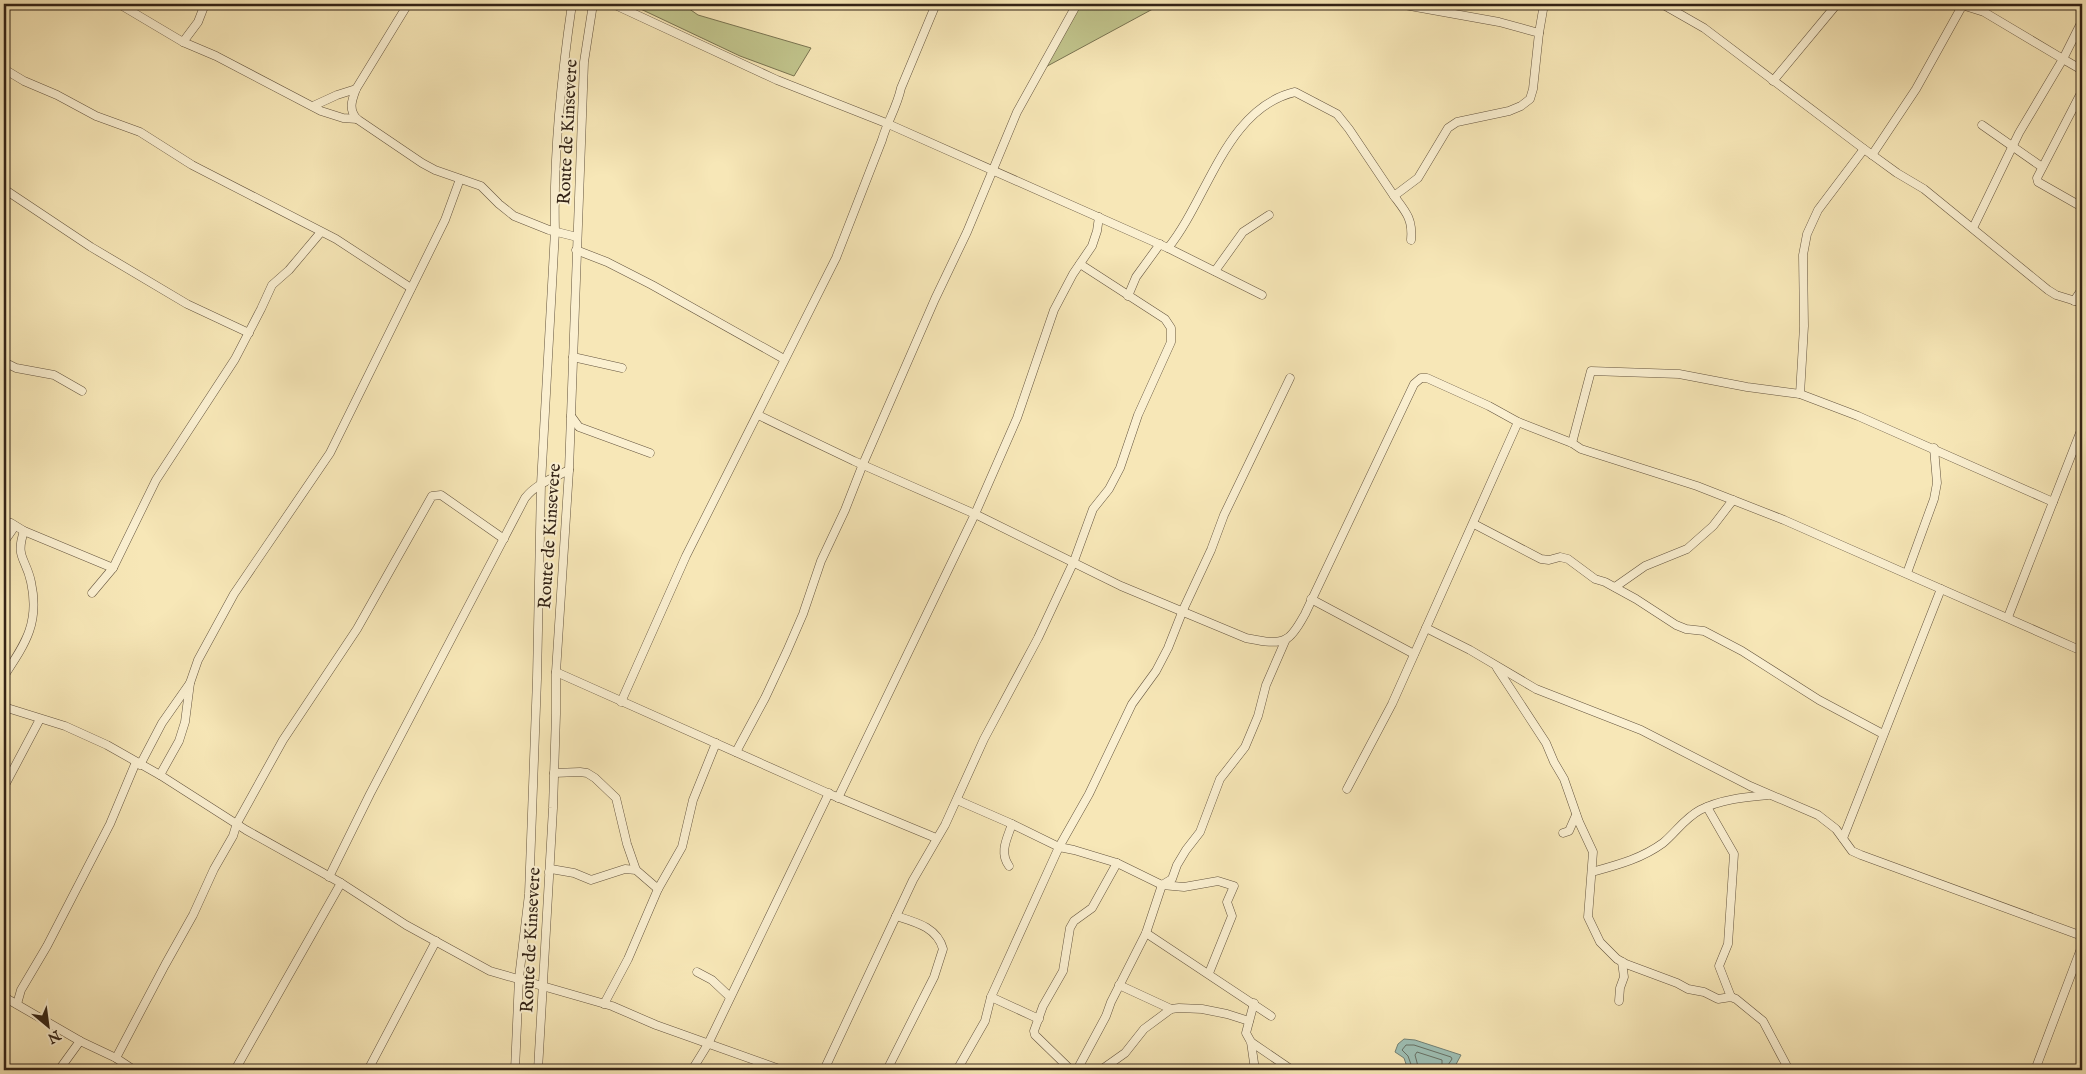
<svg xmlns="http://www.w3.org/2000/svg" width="2086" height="1074" viewBox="0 0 2086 1074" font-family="'IM FELL English',serif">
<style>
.green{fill:#c1c48c;stroke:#7a7451}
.water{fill:#9ebfb4;stroke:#738175}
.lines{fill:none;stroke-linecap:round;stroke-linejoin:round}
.shore{stroke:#687165;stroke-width:1}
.minor-casing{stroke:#64543e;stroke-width:9}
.minor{stroke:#faefd0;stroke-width:8}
.labels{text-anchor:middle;stroke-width:4;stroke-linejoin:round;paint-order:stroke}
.street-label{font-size:18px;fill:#332316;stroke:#faefd0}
</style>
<rect width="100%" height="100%" fill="#f7e7b7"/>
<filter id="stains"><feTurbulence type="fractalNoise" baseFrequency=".004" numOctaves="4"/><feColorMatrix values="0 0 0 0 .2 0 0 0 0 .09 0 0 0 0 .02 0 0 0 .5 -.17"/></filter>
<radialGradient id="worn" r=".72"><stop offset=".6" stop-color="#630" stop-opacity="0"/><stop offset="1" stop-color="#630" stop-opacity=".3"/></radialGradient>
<!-- green -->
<g class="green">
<path d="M630,4H688V8L698,15L811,48L794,76L740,56Z"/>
<path d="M1075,4H1162L1040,70Z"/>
</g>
<!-- water -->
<path class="water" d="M1404,1039L1415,1040L1461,1055L1453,1070H1408L1404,1058L1395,1052L1398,1044Z"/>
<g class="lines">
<!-- shore -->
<g class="shore">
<path d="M1413,1070L1408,1056L1402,1050L1406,1045H1414L1451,1057L1452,1059L1448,1065V1070"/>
<path d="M1419,1070L1415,1055L1417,1052L1442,1060V1070"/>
</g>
<!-- minor casing -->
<g class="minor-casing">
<g id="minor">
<path d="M119,4L183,42L216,56L321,111L343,118L357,119"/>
<path d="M408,4L356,89C352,100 348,109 357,119L422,163L435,170L481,186L499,204L514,216L549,230L577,237"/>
<path d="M613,4L777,80L886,123L1168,248L1262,295"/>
<path d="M1662,4L1704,28L1864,149L1897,173L1924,189L2048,290L2056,295L2082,303"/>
<path d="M1539,33L1544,4"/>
<path d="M183,42L198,22L205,4"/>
<path d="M4,69L24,81L57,95L96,116L140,132L192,165L336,239L411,288"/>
<path d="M1773,81L1837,4"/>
<path d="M2082,91L2037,178L2038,182L2082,207"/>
<path d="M313,106L337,95L356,89"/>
<path d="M1982,125L2042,167"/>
<path d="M1872,155L1916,89L1961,8L1965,6L1984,12L2063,59L2082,21"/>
<path d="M4,189L91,247L187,304L249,333"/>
<path d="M1394,196C1406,212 1413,219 1411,240"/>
<path d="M1973,228L2019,133L2063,59L2082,70"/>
<path d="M1168,248C1208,199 1226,108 1295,92L1337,114L1349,129L1394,196L1418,178L1448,128L1457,122L1509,111L1521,106L1530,99L1533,89L1539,33L1499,22L1399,4"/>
<path d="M576,250L607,262L652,285L784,359"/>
<path d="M1215,271L1243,232L1269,215"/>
<path d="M1128,296L1136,277L1160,244"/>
<path d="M2074,301L2082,289"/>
<path d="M573,357L622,368"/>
<path d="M4,362L16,368L54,375L82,391"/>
<path d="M1800,394L1804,326L1803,255L1807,234L1818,210L1864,149"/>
<path d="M758,415L854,461L975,514L1121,586L1246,638C1257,640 1275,645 1286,639C1294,635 1301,621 1305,614L1414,384L1421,378H1427L1489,406L1518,422L1572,443L1581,449L1697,486L1784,520L2082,651"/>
<path d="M571,416L579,427L650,453"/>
<path d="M1572,443L1591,371L1679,374L1747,387L1800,394L1858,416L2053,502"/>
<path d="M4,522L11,523L24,531L113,568"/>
<path d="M1474,524L1541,559L1549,560L1560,557L1568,559L1595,579L1605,582L1636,599L1676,625L1686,629L1704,631L1742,651L1819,700L1883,734"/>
<path d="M4,542L15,526"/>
<path d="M1907,573L1934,499L1937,483L1934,448"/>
<path d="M1615,587L1645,566L1687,549L1713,526L1733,500"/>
<path d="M92,593L113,568L156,480L235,359L261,309L272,285L289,270L321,232"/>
<path d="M1311,599L1414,654"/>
<path d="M2008,617L2082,428"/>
<path d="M1426,628L1470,650L1536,689L1641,730L1750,786L1818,815L1836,829L1852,851L1861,855L2082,936"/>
<path d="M1497,668L1546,743L1554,762L1564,779L1579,822L1593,852L1588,917L1600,942L1617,959L1626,964L1677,983L1688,989L1704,992L1718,999L1731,997L1736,999L1763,1021L1789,1070"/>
<path d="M556,672L832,795L936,838"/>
<path d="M4,676C25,644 40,623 31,582C26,558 15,558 24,531"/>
<path d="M621,702L686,556L836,258L882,140C887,122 897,107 901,88L936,4"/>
<path d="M4,707L65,726L107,745L160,775L246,830L341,883L406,925L490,971L612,1006L656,1025L782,1070"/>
<path d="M736,752L765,698L787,651L803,614L821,561L845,510L863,464L935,299L967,232L1017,112L1077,4"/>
<path d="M140,765L162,723L190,683"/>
<path d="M554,773L580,772L587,773L595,778L616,798L627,844L636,870"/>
<path d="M160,775L179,741L185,722L190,683L198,660L234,594L330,453L445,220L460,179"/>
<path d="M4,787L40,719"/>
<path d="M1347,789L1392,704L1518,422"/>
<path d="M838,798L975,514L1017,418L1054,310L1073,274L1092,246L1097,231L1099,217"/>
<path d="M957,800L1012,824L1059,847L1074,850L1117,863L1162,885L1184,887L1218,881L1234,886L1227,902L1232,916L1209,973"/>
<path d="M1707,807L1734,854L1728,944L1719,966L1731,997"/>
<path d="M1563,833L1569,831L1576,815"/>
<path d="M1843,838L1941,589"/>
<path d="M1009,866C999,852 1007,839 1012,824"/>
<path d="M549,872L551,869L574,873L591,880L625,869L636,870L658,889"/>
<path d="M1592,872C1617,865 1641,859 1663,843C1676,832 1685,818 1700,810C1721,799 1746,797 1768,795"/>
<path d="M329,877L370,794L525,498C536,484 553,478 569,470"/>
<path d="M1146,933L1271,1016"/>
<path d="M697,972L712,980L730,997"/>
<path d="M1119,985L1171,1009"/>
<path d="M4,997L80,1041L116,1058L134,1070"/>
<path d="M1619,1001L1620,988L1624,977L1622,962"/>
<path d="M1254,1003L1246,1033L1251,1042L1255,1070"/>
<path d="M17,1004L21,990L47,946L110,824L136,762"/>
<path d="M604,1004L628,959L658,889L682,847L693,800L716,743"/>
<path d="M1039,1019L991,997L1059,847L1089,794L1132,704L1156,671L1168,648L1183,610L1211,550L1224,515L1290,378"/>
<path d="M1251,1042L1292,1070"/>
<path d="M116,1058L165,965L193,915L214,869L233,836L237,823L283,740L357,629L432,496L441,495L504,539"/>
<path d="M59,1070L80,1041"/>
<path d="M235,1070L341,883"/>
<path d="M368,1070L436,941"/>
<path d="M515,1070L519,978L529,894L537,679L541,484L555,231C553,155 561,79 572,4"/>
<path d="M538,1070L553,808L556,714V672L569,470L584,62L593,4"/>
<path d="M692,1070L708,1044L829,793"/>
<path d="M824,1070L913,880L945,825L984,739L1038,638L1074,561L1093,509L1109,489L1120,468L1138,415L1171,342V328L1165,319L1080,264"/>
<path d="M887,1070L934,977L943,949C937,927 915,922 896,916"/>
<path d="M957,1070L985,1021L991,997"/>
<path d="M1071,1070L1035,1035L1034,1031L1043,1006L1063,971L1070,928L1074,921L1092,908L1117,863"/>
<path d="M1077,1070L1106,1016L1111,1002L1146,933L1162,885L1172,879L1177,865L1186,850L1200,832L1220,779L1245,747L1258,716L1266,685L1286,639"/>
<path d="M1101,1070L1125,1053L1144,1029L1171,1009L1179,1008L1202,1009L1227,1014L1249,1021"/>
<path d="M2035,1070L2082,946"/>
</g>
</g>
<!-- minor -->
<use href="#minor" class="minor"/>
</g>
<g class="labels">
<!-- street labels -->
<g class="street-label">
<text transform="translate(567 132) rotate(-87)" y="6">Route de Kinsevere</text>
<text transform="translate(549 536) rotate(-86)" y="6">Route de Kinsevere</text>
<text transform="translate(530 940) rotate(-87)" y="6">Route de Kinsevere</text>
</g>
</g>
<!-- margin -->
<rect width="2086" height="1074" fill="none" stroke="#f7e7b7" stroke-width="20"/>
<rect x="5" y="5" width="2076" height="1064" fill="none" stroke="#332316" stroke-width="2.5"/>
<rect x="10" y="10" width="2066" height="1054" fill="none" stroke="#332316"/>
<!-- north arrow -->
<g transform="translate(48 1026) rotate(151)" stroke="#faefd0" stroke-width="4" paint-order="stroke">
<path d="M0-4L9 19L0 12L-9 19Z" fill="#332316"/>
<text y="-8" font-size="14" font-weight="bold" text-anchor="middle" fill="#332316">N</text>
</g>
<rect width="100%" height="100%" filter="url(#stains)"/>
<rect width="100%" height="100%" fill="url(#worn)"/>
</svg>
